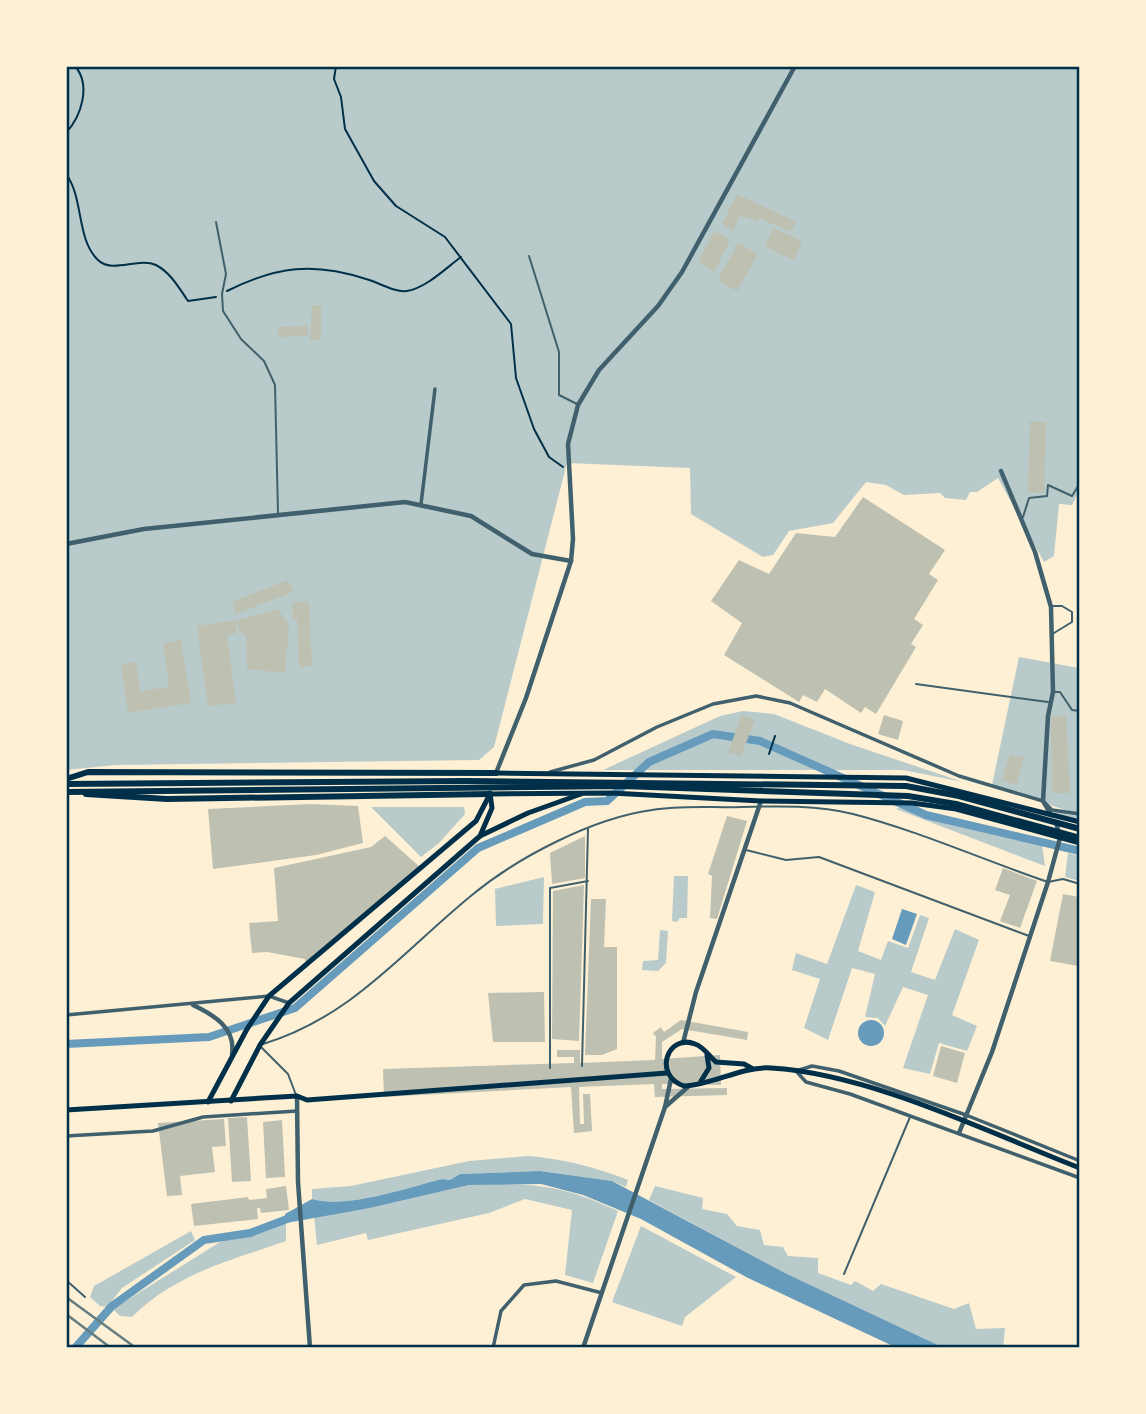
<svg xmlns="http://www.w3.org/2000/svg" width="1146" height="1414" viewBox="0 0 1146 1414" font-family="Quicksand,sans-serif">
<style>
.green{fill:#b9caca}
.water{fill:#669bbc}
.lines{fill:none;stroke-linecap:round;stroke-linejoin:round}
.canal{stroke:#669bbc;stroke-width:8}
.building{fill:#bec0b2}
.path{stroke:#003049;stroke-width:2}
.service{stroke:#3f606c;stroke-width:2}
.minor{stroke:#3f606c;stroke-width:3.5}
.tertiary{stroke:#3f606c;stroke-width:4.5}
.secondary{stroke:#003049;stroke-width:5}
.primary{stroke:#003049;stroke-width:5}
.trunk{stroke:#003049;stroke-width:6}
.rail{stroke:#657d81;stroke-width:2.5}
.neatline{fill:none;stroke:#003049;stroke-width:2.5}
</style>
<rect width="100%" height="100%" fill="#fdf0d5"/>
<!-- green -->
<g class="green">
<path d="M66,67H1079V491L1072,505L1059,504L1054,556L1044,562L998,478L977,492H970L966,500L945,498L940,493L904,495L886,485L866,482L833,523L789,531L773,555L763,557L691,514L690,468L567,463L494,747L479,760L115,765L67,770Z"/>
<path d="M1019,657L1079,668V822L1054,816L1055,810L1071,812L992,785Z"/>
<path d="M743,711L774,714L850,744L963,782L903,770H603L720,716Z"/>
<path d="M371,807H464L465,814L439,843L421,857Z"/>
<path d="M899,808L946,823L1042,845L1045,866L896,809Z"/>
<path d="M1068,853L1079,856V881L1065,877Z"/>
<path d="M674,876H688L687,918H680L677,922L672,921Z"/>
<path d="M544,877L543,924L496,926L495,889Z"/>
<path d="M856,885L875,892L858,951L881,960L888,941L908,948L920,915L929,918L911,972L935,980L955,929L979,940L952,1015L977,1026L967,1051L939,1043L930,1074L903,1068L928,995L903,987L885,1026L878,1018L865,1017L875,974L852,968L828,1040L804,1028L820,979L792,970L796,953L827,964Z"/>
<path d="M660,930L668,931L666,963L658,971L642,970L643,961L658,960Z"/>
<path d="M528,1156C564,1159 595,1167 628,1180L626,1187L612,1181L541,1171L460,1174L450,1180L442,1179C406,1188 347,1209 312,1199V1189L351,1186L469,1161Z"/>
<path d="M495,1184C546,1184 571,1189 618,1211L593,1283L565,1275L572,1210L525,1199L489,1213L368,1240L366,1233L317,1245L314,1216L370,1208L469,1185Z"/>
<path d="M655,1186L703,1198L702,1209L727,1214L737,1226L760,1230L764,1245L783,1247L788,1256L818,1258V1273L851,1285L855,1281L873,1291L881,1284L954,1309L969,1303L976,1329L1005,1328L1003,1347H942L787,1274L649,1200Z"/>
<path d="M286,1223V1241C230,1261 176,1273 132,1317L120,1316L113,1309L220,1242Z"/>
<path d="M641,1226L736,1277L685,1317L682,1326L612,1302Z"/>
<path d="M191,1231L195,1240L122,1288L107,1307L100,1306L90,1297L94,1286Z"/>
</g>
<!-- water -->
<g class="water">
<path d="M902,909L917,914L906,945L892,939Z"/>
<circle cx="871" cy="1033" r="13"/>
<path d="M540,1171L612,1181L787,1274L942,1347H895L748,1278L641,1219L583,1195L541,1184L469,1185L370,1208L286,1223L285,1214L312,1199C347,1209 406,1188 442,1179L450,1180L460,1174Z"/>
</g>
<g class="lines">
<!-- canal -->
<g class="canal">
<path d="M66,1044L209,1037L295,1008L478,848L585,802L607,801L649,762L713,734L760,741L926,815L1080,851"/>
<path d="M75,1348L112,1306L204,1240L250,1233L295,1216"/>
</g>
</g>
<!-- building -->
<g class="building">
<path d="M737,194L796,222L790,232L759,218L757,222L740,215L733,231L722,224Z"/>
<path d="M773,228L802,241L794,260L765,247Z"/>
<path d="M714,231L730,240L714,272L698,262Z"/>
<path d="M738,243L758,254L737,291L718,280Z"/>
<path d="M312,305H321V340H310Z"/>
<path d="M307,326L308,336L278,337V327Z"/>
<path d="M1030,421L1046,422L1044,493H1028Z"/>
<path d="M863,497L945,550L929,574L938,580L914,619L923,625L911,644L916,647L876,714L865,707L861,713L825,689L817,702L803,695L799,702L724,655L742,623L711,601L739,560L769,574L796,533L835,537Z"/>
<path d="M288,580L293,592L236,614L232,602Z"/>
<path d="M309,601L312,666L299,667L297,619H293L292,602Z"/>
<path d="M278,609L289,626L285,673L247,669L246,636L239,630L236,621Z"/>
<path d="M235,620L237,633L227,635L236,703L208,706L197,626Z"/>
<path d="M181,640L191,703L128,713L121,664L136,662L140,691L169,687L163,643Z"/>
<path d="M742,715L755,720L741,756L728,752Z"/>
<path d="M884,715L903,721L898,740L878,734Z"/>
<path d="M1066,715L1070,793H1052L1051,716Z"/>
<path d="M1010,754L1024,758L1017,785L1002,780Z"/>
<path d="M310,804L358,806L363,843L316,855L213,869L208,809Z"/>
<path d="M727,816L747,821L717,919L710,918L712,876L708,874Z"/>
<path d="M385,836L420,867L306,965L305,959L267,952L252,953L249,923L278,921L274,868L371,847Z"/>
<path d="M585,836V878L552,884L550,853Z"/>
<path d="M1003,868L1037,881L1020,928L1000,921L1010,895L995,890Z"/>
<path d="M584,885L579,1041L552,1039L553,891Z"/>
<path d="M1063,894L1079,897L1078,966L1050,961Z"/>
<path d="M591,899H606L604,947H617V1049L602,1055H585Z"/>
<path d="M544,992L545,1042H493L488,993Z"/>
<path d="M681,1020L748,1032L747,1040L682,1029L662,1042V1059L720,1055L721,1085L662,1084V1089L727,1088V1095L655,1097L654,1084L579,1087L580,1124H584L583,1094H590L592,1131L574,1133L571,1087L384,1097L383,1069L574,1063V1057H557V1050H580V1063L655,1060L656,1037L653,1033L661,1027L664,1032Z"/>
<path d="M941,1046L965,1053L957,1083L933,1076Z"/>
<path d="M247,1117L251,1181L232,1182L228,1118Z"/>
<path d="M224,1119L226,1146L212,1147L215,1172L180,1176L182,1195L167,1196L158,1123Z"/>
<path d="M282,1120L285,1177L266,1178L263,1122Z"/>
<path d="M286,1186L289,1210L261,1213L260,1208H257L258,1219L194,1226L191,1204L248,1197L249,1200L267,1198L266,1189Z"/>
</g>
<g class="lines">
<!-- path -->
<g class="path">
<path d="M336,66L334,79L341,97L345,129L374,181L396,206L445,237L511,324L516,378L534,429L549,457L563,467"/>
<path d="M66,133C82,115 91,85 75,66"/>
<path d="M66,174C84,198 76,239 98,260C112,274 138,257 156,265C171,273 179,288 188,301L216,297"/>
<path d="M227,291C277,266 314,262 366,279C378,282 395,293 407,291C426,288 446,268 461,257"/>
<path d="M769,754L775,736"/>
</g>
<!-- service -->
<g class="service">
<path d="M216,222L226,274L222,294L223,311L241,339L264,361L275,385L278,513"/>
<path d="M529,256L559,352V395L577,404"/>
<path d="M1023,517L1029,498L1047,496L1048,485L1072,496L1080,483"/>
<path d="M1052,606H1062L1072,612V622L1054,633"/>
<path d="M916,684L1048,702"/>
<path d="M1055,692H1060L1072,710L1080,711"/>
<path d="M746,850L786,860L819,857L1029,936"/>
<path d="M263,1044C352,1017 402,952 472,895C518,857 593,818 652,810C682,805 712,808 742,807C778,806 818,805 853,814C919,831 983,860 1048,882L1063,879L1080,884"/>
<path d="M261,1047L288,1074L296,1095"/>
<path d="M582,1066L588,829"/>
<path d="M550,1068V888L588,881"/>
<path d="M844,1274L910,1117"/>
<path d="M66,1280L85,1297"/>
</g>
<!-- minor -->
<g class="minor">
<path d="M421,504L435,389"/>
<path d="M550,772L594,760L657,727L713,704L756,696L790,703L959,776L1043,801L1052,810L1080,814"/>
<path d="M66,1015L269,996L289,1003"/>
<path d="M66,1136L153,1131L203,1117L297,1111"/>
<path d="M1080,1161L966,1115L839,1071L812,1066L796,1071L806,1082L850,1094L1080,1178"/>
<path d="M493,1348L501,1311L524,1285L556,1281L602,1293"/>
</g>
<!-- tertiary -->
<g class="tertiary">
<path d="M1001,471L1035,552L1051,607L1053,692L1048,716L1043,801L1051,815"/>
<path d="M66,544L144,529L405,502L471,516L532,554L571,561"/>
<path d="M496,773L526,698L571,561L573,539L568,444L578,405L599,370L658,306L682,272L795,66"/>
<path d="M193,1005C214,1015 236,1028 232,1054"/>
<path d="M683,1043L696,992L761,801"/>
<path d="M671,1079L665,1107L689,1086"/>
<path d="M297,1096L298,1182L310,1348"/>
<path d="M959,1133L992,1052L1048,882L1060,838L1056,822"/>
<path d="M583,1348L665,1107"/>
</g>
<!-- secondary -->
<g class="secondary">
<path d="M480,836L492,808L490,793"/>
<path d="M231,1101L260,1045L289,1003L480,836L528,813L581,794"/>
<path d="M208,1102L247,1029L269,996L476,821L490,794"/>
</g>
<!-- primary -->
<g class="primary">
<path d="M496,773L906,778L1080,822"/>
<path d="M490,794L611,793L761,801L912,803L956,809L1080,843"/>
<path d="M753,1069L744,1064L716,1062C709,1056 704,1047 695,1044C668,1033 652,1075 684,1086C713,1085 742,1066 771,1068C871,1074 987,1132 1080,1168"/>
<path d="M701,1081L709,1068L707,1055"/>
<path d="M66,1110L297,1096L307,1100L667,1073"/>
</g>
<!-- trunk -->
<g class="trunk">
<path d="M66,779L88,772L496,773"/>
<path d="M66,784L467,781L906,786L959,796L1080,829"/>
<path d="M66,792L622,786L908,796L956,804L1080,838"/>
<path d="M86,794L167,799L490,794"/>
</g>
<!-- rail -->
<g class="rail">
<path d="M66,1297L136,1348"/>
<path d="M66,1314L111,1348"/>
</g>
</g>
<!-- border -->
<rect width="1146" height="1414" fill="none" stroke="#fdf0d5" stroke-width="136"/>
<rect x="68" y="68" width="1010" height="1278" class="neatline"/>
</svg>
